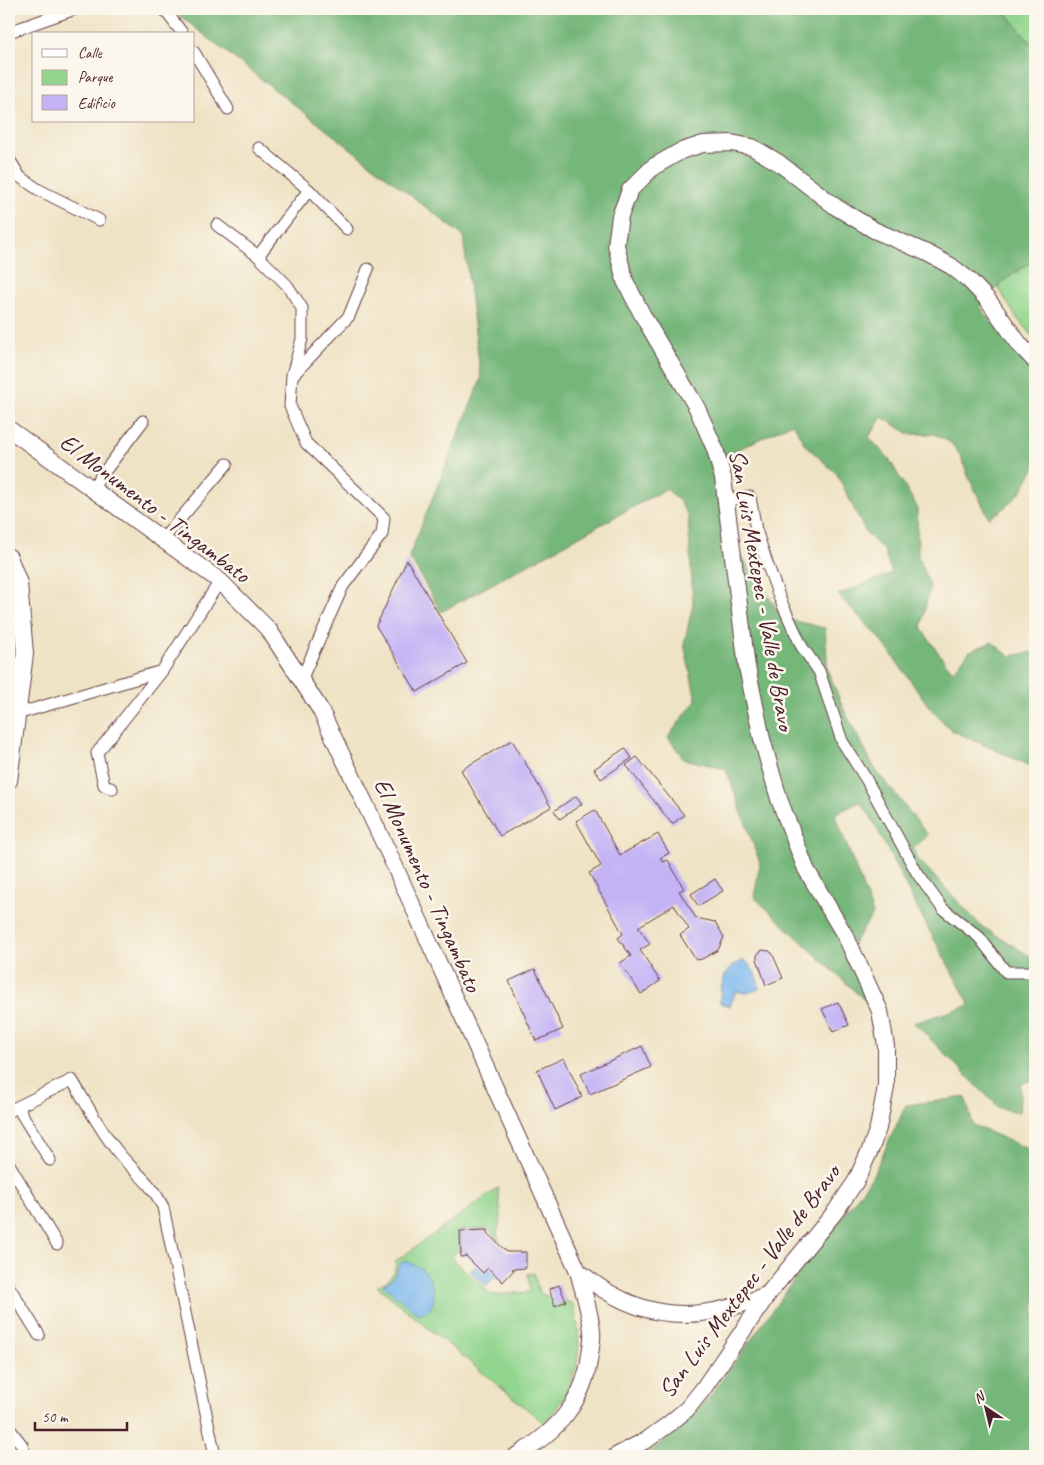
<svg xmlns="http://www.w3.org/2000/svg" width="1044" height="1465" viewBox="0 0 1044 1465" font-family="Caveat,sans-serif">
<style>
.green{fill:#92d58e;stroke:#6e7a5c}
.forest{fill:#75b679;stroke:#606a52}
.water{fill:#7cb8ee;stroke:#636c8c}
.building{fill:#c3b3f5}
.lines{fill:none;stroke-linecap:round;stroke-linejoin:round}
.street-casing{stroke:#633c42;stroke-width:13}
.secondary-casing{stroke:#633c42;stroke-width:18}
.street{stroke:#fff;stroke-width:11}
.secondary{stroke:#fff;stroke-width:16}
.labels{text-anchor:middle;stroke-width:5;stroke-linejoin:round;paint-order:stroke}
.street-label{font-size:24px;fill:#4a1f2b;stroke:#fbf7ec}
</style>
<rect width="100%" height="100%" fill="#fbf7ec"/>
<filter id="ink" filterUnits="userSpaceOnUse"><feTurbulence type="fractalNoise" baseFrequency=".02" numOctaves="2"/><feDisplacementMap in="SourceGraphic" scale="10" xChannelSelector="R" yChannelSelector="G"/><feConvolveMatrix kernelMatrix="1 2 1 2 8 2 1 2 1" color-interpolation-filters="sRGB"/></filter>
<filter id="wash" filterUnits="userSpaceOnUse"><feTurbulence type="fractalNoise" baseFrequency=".0096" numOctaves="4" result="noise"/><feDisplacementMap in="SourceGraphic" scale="20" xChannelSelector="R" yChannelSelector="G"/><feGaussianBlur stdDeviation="1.12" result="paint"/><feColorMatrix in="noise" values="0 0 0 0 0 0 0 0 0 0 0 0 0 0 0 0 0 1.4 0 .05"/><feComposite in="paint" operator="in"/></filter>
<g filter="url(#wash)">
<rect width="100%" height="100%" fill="#efe3c5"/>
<!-- green -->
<g class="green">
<path d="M1003,9H1035V48Z"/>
<path d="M1035,259V339L1016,317L998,287L1002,282Z"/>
<path d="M498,1188L501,1218L497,1232L499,1241L488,1229L460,1230V1251L454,1252L452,1258L492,1295L530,1292L528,1274L534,1273L539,1292L553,1300L555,1305L566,1301L573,1304C586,1350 577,1388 544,1423L377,1286C388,1282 396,1274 396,1261Z"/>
</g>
<!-- forest -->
<g class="forest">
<path d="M171,9H1003L1035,48V259L1002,282L980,307L1033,372L1035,378V467L1020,493L1001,511L989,518L968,476L961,456L951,443L934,434H909L882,417L869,437L889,459L917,507L918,556L930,586L921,628L945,662L953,671L970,651L992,642L1009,656L1035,652V768L951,730L930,708L879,637L838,595L892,573L884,551L866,533L837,474L805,445L793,423L720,458L729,538L783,618L825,628L828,671L844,710L875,769L928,835L913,849L918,859L981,926L1035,959V1079L1021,1084L1019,1112L999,1108L914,1023L970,1005L916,906L871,817L860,802L835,814L873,914L848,951L877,1012L754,897L760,863L726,769L684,759L668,737L696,700L684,644L693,604L688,516L678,499L666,489L441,612L409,556L481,379L463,236Z"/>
<path d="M965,1097L973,1125L1035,1152V1456H642L655,1448L685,1423L712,1394L794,1280L872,1177L906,1105Z"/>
</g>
<!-- water -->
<g class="water">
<path d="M744,960C752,966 759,978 759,989L746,993L736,991L730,1006L720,1003C720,984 724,967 744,960Z"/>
<path d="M406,1261C412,1264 418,1266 423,1270C436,1282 441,1312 418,1314L383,1285L393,1278L400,1264Z"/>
<path d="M476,1266L483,1273L488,1268L496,1276L486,1286L470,1271Z"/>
</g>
<g id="blocks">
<!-- building -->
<g class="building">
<path d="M407,560L467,663L417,692L376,626Z"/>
<path d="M512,740L551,807L500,836L461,770Z"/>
<path d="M625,748L632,758L601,779L594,769Z"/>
<path d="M637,757L684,815L672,824L626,765Z"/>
<path d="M576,796L582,804L560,819L554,811Z"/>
<path d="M595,810L620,855L658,834L669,853L660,858L663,862L668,860L684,889L679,891L696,918L715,922L724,937L718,950L702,959L696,960L680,935L689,929L674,905L638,927L650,944L640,950L660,981L641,994L620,963L631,956L618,938L623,934L589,873L601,866L576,821Z"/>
<path d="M715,879L723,891L698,906L691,894Z"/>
<path d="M762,950L769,951L772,953L783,978L766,985L757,959V955Z"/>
<path d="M535,969L563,1029L536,1041L509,981Z"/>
<path d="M838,1002L849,1025L833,1032L822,1009Z"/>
<path d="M642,1046L651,1067L590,1094L581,1074Z"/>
<path d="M564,1058L582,1097L555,1110L537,1070Z"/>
<path d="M487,1230V1233L507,1252H526V1268L512,1269L514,1270L503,1282L488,1268L483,1273L466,1256L461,1257L460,1231Z"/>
<path d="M559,1285L566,1301L555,1306L549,1289Z"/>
</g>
</g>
</g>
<g filter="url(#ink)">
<use href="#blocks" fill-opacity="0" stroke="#633c42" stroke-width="1"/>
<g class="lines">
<!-- street casing -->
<g class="street-casing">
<g id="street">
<path d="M164,9L183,34"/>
<path d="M9,32L75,9"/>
<path d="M194,52L228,109"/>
<path d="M259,148L309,190L347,229"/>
<path d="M9,159L20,177L39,190L99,220"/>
<path d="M217,225L258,256L287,285L302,308V339L292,375L290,406L306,443L384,518L382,534L343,586L301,680"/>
<path d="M258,256L309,190"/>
<path d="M294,374L349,316L368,269"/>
<path d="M92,488L143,421"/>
<path d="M726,500L750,497L756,530L768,566L780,599L802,647L819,671L842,741L866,779L917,873L943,909L979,937L1006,972H1035"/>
<path d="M163,539L227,464"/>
<path d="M17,714L162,671"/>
<path d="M112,789L104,785L97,753L162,671L220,581"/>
<path d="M18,1108L50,1160"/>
<path d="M9,1111L72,1080C86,1103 98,1126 114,1147C130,1170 150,1179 163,1207L215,1456"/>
<path d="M9,1164L57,1244"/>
<path d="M9,1287L39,1335"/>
<path d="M9,1428L22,1445L25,1456"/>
</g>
</g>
<!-- secondary casing -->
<g class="secondary-casing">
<g id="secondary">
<path d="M9,429L220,581L269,630L320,709L391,858L578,1271C583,1291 590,1311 592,1331C593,1339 591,1347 590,1354C585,1402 556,1432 516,1456"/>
<path d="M9,557L19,583L25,654L9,781"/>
<path d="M578,1271C639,1322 697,1325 768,1294"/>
<path d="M616,1456L648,1439L669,1424L687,1409L703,1389L768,1294L835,1212L856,1181L871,1148L878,1128L886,1087V1046L880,1011L847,939L806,869L779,799L762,739L747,667L723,478L715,449L697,408L643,316L625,281L616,245L620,216L630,190L653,167L681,151L703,144L731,143L752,147L779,163L836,207L874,230L927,253L951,266L969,280L988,300L1020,345L1035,361"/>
</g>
</g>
<!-- street -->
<use href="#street" class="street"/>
<!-- secondary -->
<use href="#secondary" class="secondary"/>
</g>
</g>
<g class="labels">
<!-- street labels -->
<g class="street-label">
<text transform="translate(155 508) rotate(37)" y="8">El Monumento - Tingambato</text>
<text transform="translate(762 590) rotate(80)" y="8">San Luis Mextepec - Valle de Bravo</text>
<text transform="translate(428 885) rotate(66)" y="8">El Monumento - Tingambato</text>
<text transform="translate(749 1281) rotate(-53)" y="8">San Luis Mextepec - Valle de Bravo</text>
</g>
</g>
<!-- margin -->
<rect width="1044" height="1465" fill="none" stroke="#fbf7ec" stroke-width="30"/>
<!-- legend -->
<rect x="32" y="32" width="162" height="90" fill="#fbf7ec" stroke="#b4a19f"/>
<rect x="42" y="49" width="25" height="8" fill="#ffffff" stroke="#b4a19f"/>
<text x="78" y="58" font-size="15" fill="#4a1f2b">Calle</text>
<rect x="42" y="70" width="25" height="15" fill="#92d58e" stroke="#b4a19f"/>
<text x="78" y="82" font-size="15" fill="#4a1f2b">Parque</text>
<rect x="42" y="95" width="25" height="15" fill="#c3b3f5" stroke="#b4a19f"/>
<text x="78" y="108" font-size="15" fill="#4a1f2b">Edificio</text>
<!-- north arrow -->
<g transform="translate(986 1408) rotate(325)" stroke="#fbf7ec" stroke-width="4" paint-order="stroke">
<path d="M0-4L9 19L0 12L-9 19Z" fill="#4a1f2b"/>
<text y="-8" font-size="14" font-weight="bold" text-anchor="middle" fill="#4a1f2b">N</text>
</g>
<!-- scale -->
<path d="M35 1422v8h92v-8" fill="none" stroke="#4a1f2b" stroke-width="2.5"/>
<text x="42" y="1422" font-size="15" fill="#4a1f2b" stroke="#fbf7ec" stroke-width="4" paint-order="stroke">50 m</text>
</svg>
